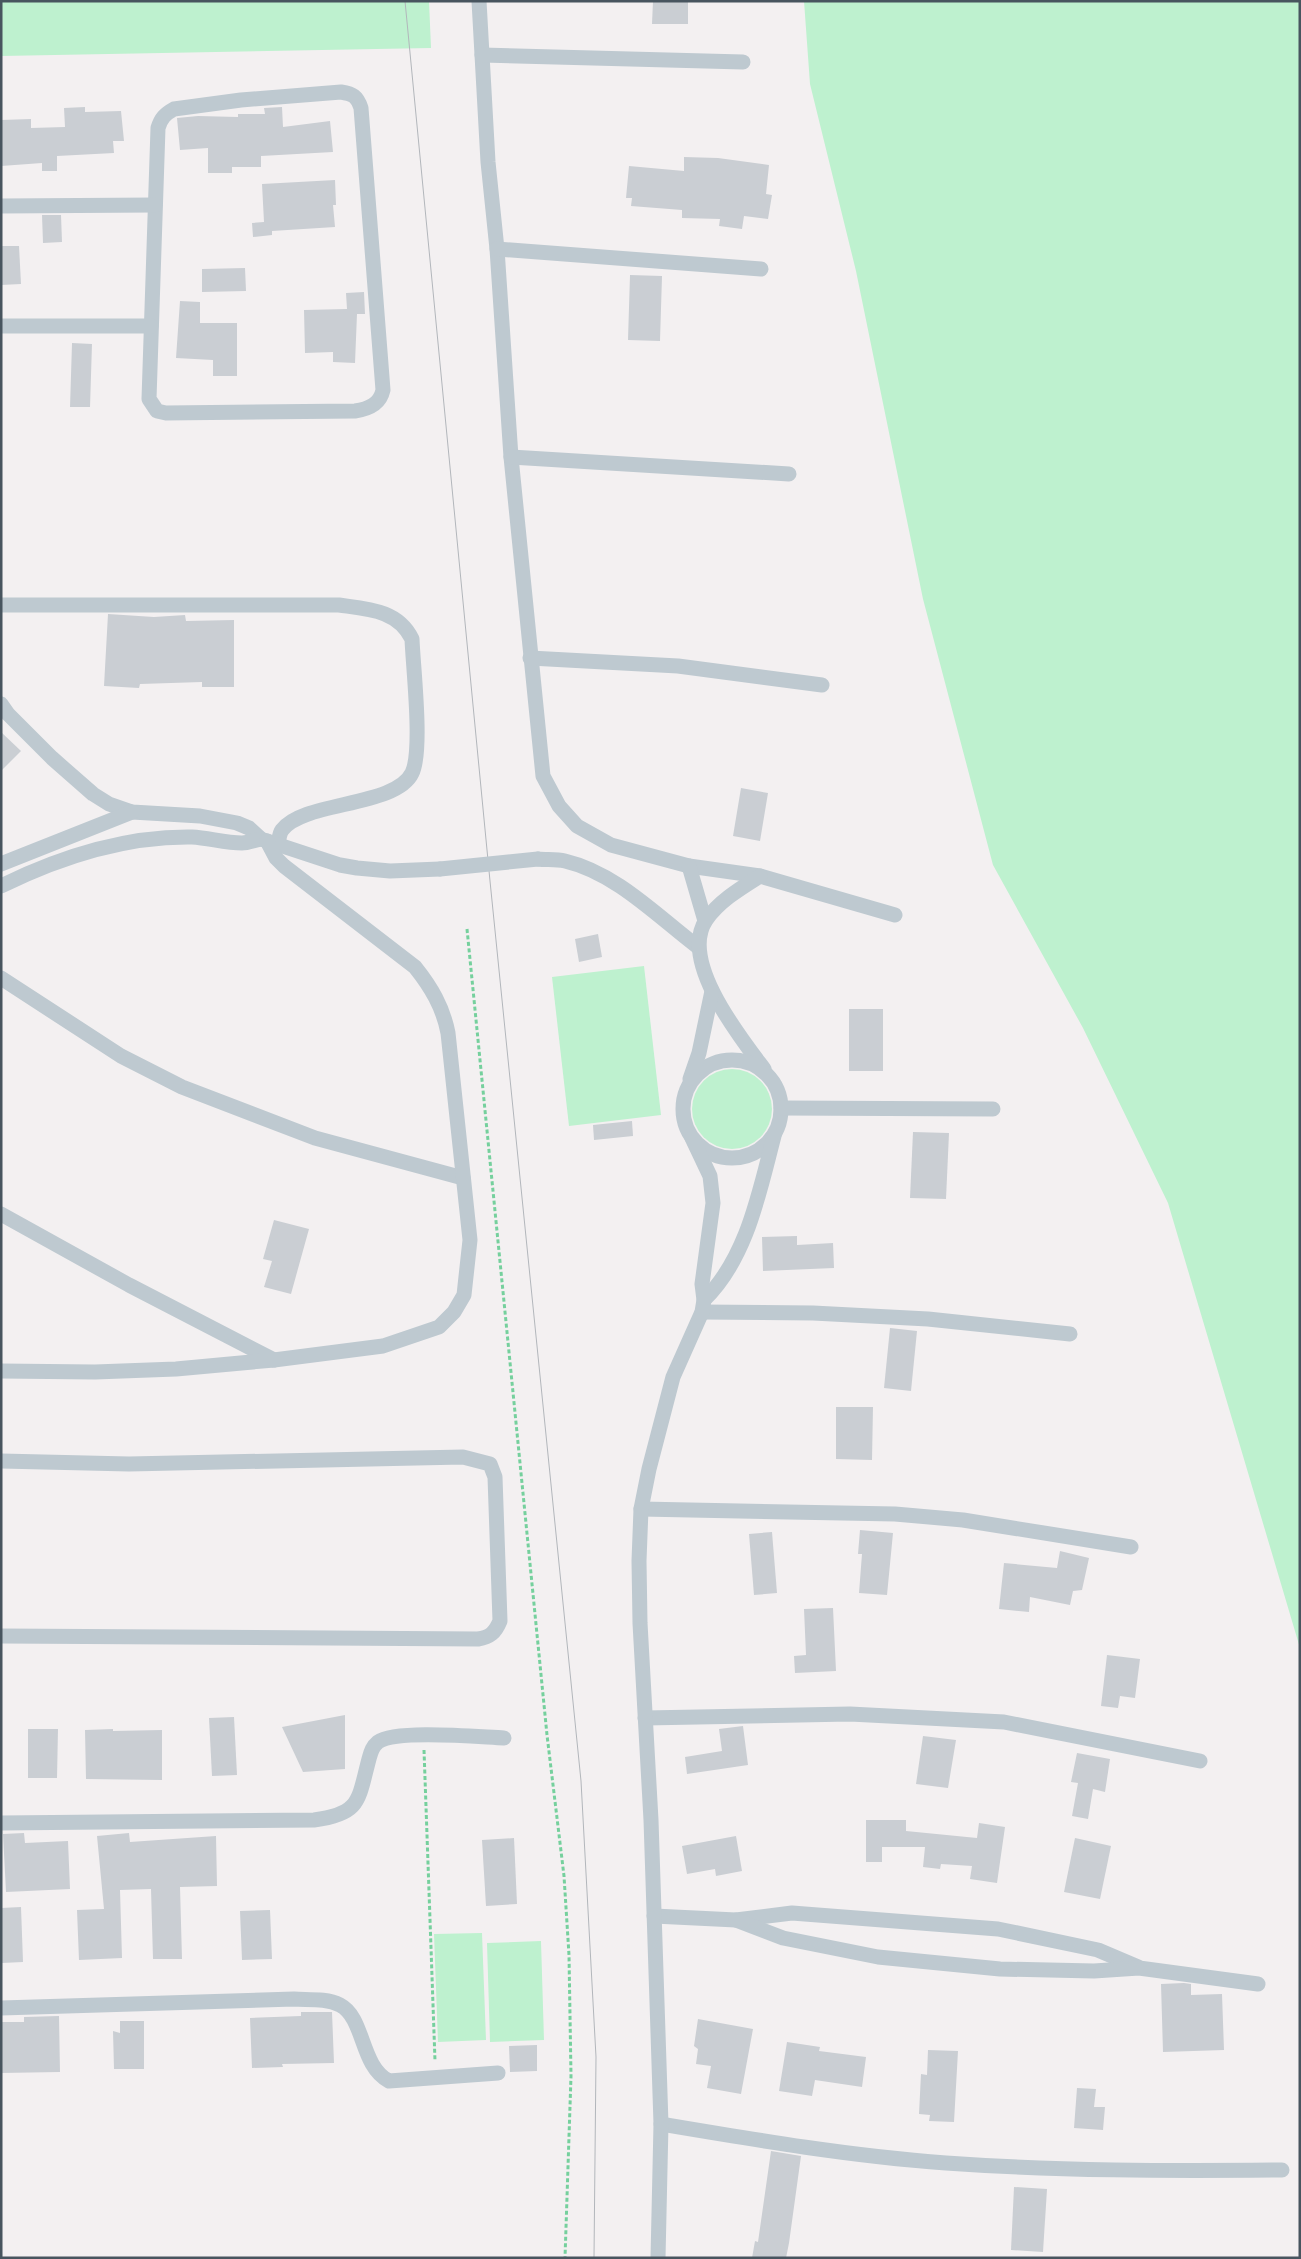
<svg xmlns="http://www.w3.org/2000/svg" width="1301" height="2259" viewBox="0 0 1301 2259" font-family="'Asap Condensed',sans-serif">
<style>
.green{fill:#bef1cf}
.building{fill:#caced3}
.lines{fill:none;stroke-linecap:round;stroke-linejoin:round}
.path{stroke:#75d09d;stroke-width:3;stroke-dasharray:4 2.5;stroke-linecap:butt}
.minor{stroke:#bec9d0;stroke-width:15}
.tram{stroke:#b2b6bb;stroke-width:1}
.minor-bridge{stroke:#bec9d0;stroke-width:15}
</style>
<rect width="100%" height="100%" fill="#f3f0f1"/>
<!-- green -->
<g class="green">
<path d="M1,1H429L431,48L1,56Z"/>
<path d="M804,1H1300V1648L1168,1203L1083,1028L993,865L923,599L856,271L810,84Z"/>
<path d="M644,966L661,1115L569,1126L552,977Z"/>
<circle cx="732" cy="1109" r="40"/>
<path d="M482,1933L486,2040L438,2042L434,1934Z"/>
<path d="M541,1941L544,2040L490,2042L487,1943Z"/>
</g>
<!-- building -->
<g class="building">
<path d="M653,1H688V24H652Z"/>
<path d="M85,107V112L121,111L124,141H113L114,153L57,156V171H42V163L1,166V120L31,119V128L65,127L64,108Z"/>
<path d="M282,107L283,127L330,121L333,152L261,156V167H232V173H208V148L180,150L177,118L198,116L238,117V114H265L264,108Z"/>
<path d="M684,157L718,158L769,165L766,194L772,195L768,219L744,216L742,229L719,226L720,219L682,218V210L631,206L632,198H626L629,166L684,171Z"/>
<path d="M335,180L336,205H333L335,227L272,231V235L253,237L252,223L264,222L262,184Z"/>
<path d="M42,215H61L62,242L43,243Z"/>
<path d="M1,246H19L21,284L1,285Z"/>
<path d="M245,268L246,291L202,292V269Z"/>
<path d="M630,275L662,276L660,341L628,340Z"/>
<path d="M364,292L365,314H357L355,363L333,362V352L305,353L304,310L347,309L346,293Z"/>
<path d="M180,301L200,302V323H237V376H213V360L176,358Z"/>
<path d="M72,343L92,344L90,407H70Z"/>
<path d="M108,614L154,617L185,615L186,621L234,620V687H202V682L140,684L139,688L104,686Z"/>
<path d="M1,732L21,751L1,771Z"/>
<path d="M741,788L768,793L760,841L733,836Z"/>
<path d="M598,934L602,957L579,962L575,939Z"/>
<rect x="849" y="1009" width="34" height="62"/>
<path d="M632,1121L633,1136L594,1140L593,1125Z"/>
<path d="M913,1132L949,1133L946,1199L910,1198Z"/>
<path d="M274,1220L309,1229L291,1294L264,1287L272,1261L263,1259Z"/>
<path d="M797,1236V1245L833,1243L834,1268L763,1271L762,1237Z"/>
<path d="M890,1328L917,1331L911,1391L884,1388Z"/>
<path d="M836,1407H873L872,1460L836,1459Z"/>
<path d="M860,1530L893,1533L887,1595L859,1593L862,1554H858Z"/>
<path d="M772,1532L777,1593L754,1595L749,1534Z"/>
<path d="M1060,1551L1089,1558L1082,1590L1073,1591L1070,1605L1030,1597L1029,1612L999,1609L1004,1563L1057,1568Z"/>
<path d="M833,1608L836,1671L795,1673L794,1656L806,1655L804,1609Z"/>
<path d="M1107,1655L1140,1659L1135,1698L1120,1696L1118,1708L1101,1706Z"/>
<path d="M345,1715V1769L303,1772L282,1727Z"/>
<path d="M234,1717L237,1775L212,1776L209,1718Z"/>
<path d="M743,1726L748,1765L687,1774L685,1757L722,1751L719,1729Z"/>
<path d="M28,1729H58L57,1778H28Z"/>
<path d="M113,1729V1731L162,1730V1780L86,1779L85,1730Z"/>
<path d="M923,1736L956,1740L948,1788L916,1784Z"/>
<path d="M1077,1753L1110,1759L1105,1792L1093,1789L1088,1819L1072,1816L1078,1783L1071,1782Z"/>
<path d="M866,1820H906V1831L977,1838L979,1823L1005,1827L997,1883L970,1879L972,1866L941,1864L940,1869L923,1867L925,1847H882V1862H866Z"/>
<path d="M24,1833L25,1843L68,1841L70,1889L6,1892L3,1834Z"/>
<path d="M129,1833L130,1842L216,1836L217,1886L180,1887L182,1959H153L151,1889L120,1890L122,1958L79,1960L77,1910L104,1909L97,1836Z"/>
<path d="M736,1836L742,1871L716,1876L715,1869L687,1874L682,1846Z"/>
<path d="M514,1838L517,1904L486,1906L482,1840Z"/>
<path d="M1075,1838L1111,1846L1100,1899L1064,1892Z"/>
<path d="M21,1907L23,1962L2,1963L1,1908Z"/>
<path d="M270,1910L272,1959L242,1960L240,1911Z"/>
<path d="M1184,1983L1191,1984V1995L1222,1994L1224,2050L1163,2052L1161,1984Z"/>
<path d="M301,2012H332L334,2063L282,2064L283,2067L252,2068L250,2018L301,2016Z"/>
<path d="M59,2016L60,2072L1,2073V2022H24V2017Z"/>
<path d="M698,2019L753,2029L741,2094L707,2088L711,2066L696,2064L698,2049L694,2046Z"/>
<path d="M120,2021H144V2069H114L113,2031L120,2033Z"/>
<path d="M787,2042L820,2047L819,2051L866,2057L862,2087L815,2080L812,2096L779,2091Z"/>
<path d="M537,2045V2071L510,2072L509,2046Z"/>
<path d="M928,2050L958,2051L954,2122L929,2121L930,2115L919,2114L921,2074L927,2075Z"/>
<path d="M1077,2088L1096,2089L1094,2107H1105L1103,2130L1074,2128Z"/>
<path d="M771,2151L801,2156L789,2243L786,2258H752L755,2241L758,2242Z"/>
<path d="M1014,2187L1047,2189L1043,2252L1011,2250Z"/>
</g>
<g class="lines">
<!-- path -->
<g class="path">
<path d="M467,929L547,1735L564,1876L569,1955L571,2076L565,2258"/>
<path d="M424,1750L435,2061"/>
</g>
<!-- minor -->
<g class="minor">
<path d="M479,1L488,162L497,249L511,457L543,776L559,806L577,826L611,845L689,866L760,876L895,915"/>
<path d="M482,55L743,62"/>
<path d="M341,92C353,94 357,96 361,108L383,390C380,404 369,409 355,411L166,413L157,411L149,399L158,128C161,118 165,114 174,109L241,100Z"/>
<path d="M1,206L155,205"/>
<path d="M497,249L761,269"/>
<path d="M1,326H151"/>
<path d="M511,457L789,474"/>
<path d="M1,605H339C368,609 398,610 412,639C413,667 423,751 412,773C396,807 303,801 282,830C279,834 279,840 278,845"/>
<path d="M530,658L678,666L822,685"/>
<path d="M1,704L8,714L52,758L93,794L109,804L132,812L200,816L237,823L249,828L261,839L340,865L357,868L390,871L440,869"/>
<path d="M538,859C546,860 556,859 565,861C616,873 657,916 698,947"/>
<path d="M1,864L132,812"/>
<path d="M689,866L705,921"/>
<path d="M760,876C741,888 719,901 706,920C679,961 740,1037 764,1069"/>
<path d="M1,886C60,857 126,836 192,837C209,838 225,843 242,843C248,843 255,840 261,839"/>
<path d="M1,978L121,1056L182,1087L315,1138L463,1178"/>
<circle cx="732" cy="1109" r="49"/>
<path d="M690,1079L699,1053L712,991"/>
<path d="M781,1108L993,1109"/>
<path d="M1,1214L129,1285L274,1360"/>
<path d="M704,1300C747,1258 759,1193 774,1136"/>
<path d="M702,1312L813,1313L928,1319L1070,1334"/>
<path d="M1,1371L95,1372L176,1369L274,1360L383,1346L439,1327L454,1312L464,1295L470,1240L448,1033C443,1007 431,987 415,967L284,866L276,858L267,841"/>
<path d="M1,1461L129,1464L463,1457L490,1464L495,1477L500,1621C495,1633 490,1637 478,1639L1,1636"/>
<path d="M641,1509L895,1514L963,1520L1131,1547"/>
<path d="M645,1718L850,1714L1004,1722L1200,1761"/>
<path d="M1,1823L314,1820C361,1814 358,1800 369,1759C371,1752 372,1747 378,1742C396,1729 479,1737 504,1738"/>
<path d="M654,1916L736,1920L792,1913L998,1929L1098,1950L1138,1967"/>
<path d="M736,1920L783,1938L878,1957L1000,1969L1094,1971L1139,1968L1258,1984"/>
<path d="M1,2008L294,1999C308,2000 326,1998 340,2005C365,2018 360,2066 389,2081L498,2073"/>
<path d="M661,2124C756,2140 850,2156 946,2163C1058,2171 1170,2171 1282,2170"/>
<path d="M658,2258L661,2124L651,1820L640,1623L639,1561L641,1509L649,1469L673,1377L702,1312L704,1300L702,1284L713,1203L710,1176L692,1138"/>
</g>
<!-- tram -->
<path class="tram" d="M405,1L490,881L581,1781L596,2057L594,2258"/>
<!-- minor-bridge -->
<path class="minor-bridge" d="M440,869L538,859"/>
</g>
<!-- border -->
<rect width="1301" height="2259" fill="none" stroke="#48555f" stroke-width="5"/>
</svg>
